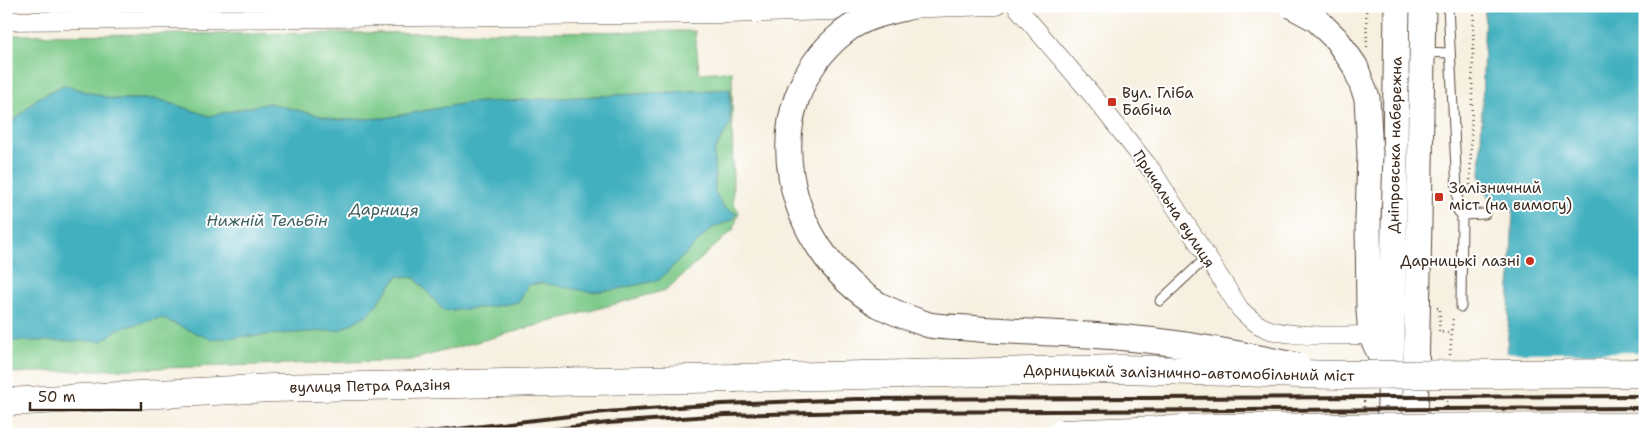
<svg xmlns="http://www.w3.org/2000/svg" width="1651" height="440" viewBox="0 0 1651 440" font-family="'Shantell Sans',sans-serif">
<style>
.green{fill:#7bca89;stroke:#5b7a54}
.water{fill:#42b0bf;stroke:#3e6d6e}
.pier{fill:#f6f0e0}
.lines{fill:none;stroke-linecap:round;stroke-linejoin:round}
.lane-casing{stroke:#57483b;stroke-width:11}
.street-casing{stroke:#57483b;stroke-width:19}
.secondary-casing{stroke:#57483b;stroke-width:27}
.primary-casing{stroke:#57483b;stroke-width:29}
.path{stroke:#57483b;stroke-width:2.5;stroke-dasharray:1 4;stroke-linecap:butt}
.lane{stroke:#fff;stroke-width:9}
.street{stroke:#fff;stroke-width:18}
.secondary{stroke:#fff;stroke-width:25}
.primary{stroke:#fff;stroke-width:28}
.rail{stroke:#3b2a1e;stroke-width:4}
.secondary-bridge-casing{stroke:#57483b;stroke-width:27;stroke-linecap:butt}
.primary-bridge-casing{stroke:#57483b;stroke-width:29;stroke-linecap:butt}
.secondary-bridge{stroke:#fff;stroke-width:25}
.primary-bridge{stroke:#fff;stroke-width:28}
.poi-dot{fill:#c8321e;stroke:#fff;stroke-width:2}
.labels{text-anchor:middle;stroke-width:4;stroke-linejoin:round;paint-order:stroke}
.poi-label{font-size:15px;fill:#3b2a1e;stroke:#fff;text-anchor:start}
.street-label{font-size:15px;fill:#3b2a1e;stroke:#fff}
.water-label{font-size:16px;font-style:italic;fill:#3e605e;stroke:#fff}
</style>
<rect width="100%" height="100%" fill="#fff"/>
<filter id="ink" filterUnits="userSpaceOnUse"><feTurbulence type="fractalNoise" baseFrequency=".02" numOctaves="2"/><feDisplacementMap in="SourceGraphic" scale="10" xChannelSelector="R" yChannelSelector="G"/><feConvolveMatrix kernelMatrix="1 2 1 2 8 2 1 2 1" color-interpolation-filters="sRGB"/></filter>
<filter id="wash" filterUnits="userSpaceOnUse"><feTurbulence type="fractalNoise" baseFrequency=".0096" numOctaves="4" result="noise"/><feDisplacementMap in="SourceGraphic" scale="20" xChannelSelector="R" yChannelSelector="G"/><feGaussianBlur stdDeviation="1.12" result="paint"/><feColorMatrix in="noise" values="0 0 0 0 0 0 0 0 0 0 0 0 0 0 0 0 0 1.4 0 .05"/><feComposite in="paint" operator="in"/></filter>
<g filter="url(#wash)">
<rect width="100%" height="100%" fill="#f6f0e0"/>
<!-- green -->
<path class="green" d="M695,31L699,73L732,71L733,202L739,212L733,230L666,290L411,360L6,373V282L370,313L398,276L415,278L444,311L489,307L519,302L528,285L541,283L563,286L659,280L712,228L732,220L715,192L714,152L730,124V89L466,103L385,118L337,120L269,103L209,116L158,99H112L63,85L38,98L6,128V35Z"/>
<!-- water -->
<g class="water">
<path d="M1485,6H1645V434L1507,360L1513,206C1490,204 1487,199 1480,177Z"/>
<path d="M63,85L112,99H158L209,116L269,103L337,120L385,118L466,103L730,89V124L714,152L715,192L723,207L737,214L732,220L712,228L659,280L614,290L590,292L541,283L528,285L519,302L489,307L444,311L415,278L398,276L370,313L340,330L210,339L161,318L118,329L103,341H6V128L38,98Z"/>
</g>
<!-- pier -->
<path class="pier" d="M1645,352V434H1484L1504,359V353Z"/>
</g>
<g filter="url(#ink)">
<g class="lines">
<!-- lane casing -->
<g class="lane-casing">
<g id="lane">
<path d="M1448,6L1458,211L1462,215L1461,307"/>
<path d="M1423,52L1450,53"/>
<path d="M1462,215L1485,214"/>
<path d="M1160,301L1206,258"/>
</g>
</g>
<!-- street casing -->
<g class="street-casing">
<g id="street">
<path d="M1016,6L1089,91L1153,172L1240,309C1247,316 1255,324 1265,328C1287,338 1345,335 1371,335"/>
<path d="M6,21L727,14L996,6"/>
</g>
</g>
<!-- secondary casing -->
<g class="secondary-casing">
<g id="secondary">
<path d="M1368,220L1369,311L1371,335L1384,362L1391,370"/>
<path d="M1389,434L1393,294L1397,6"/>
<path d="M1415,434L1423,6"/>
</g>
</g>
<!-- primary casing -->
<g class="primary-casing">
<path id="primary" d="M6,402L272,388L734,378"/>
</g>
<!-- path -->
<g class="path">
<path d="M1366,6L1367,48"/>
<path d="M1470,190L1474,6"/>
<path d="M1437,308H1440L1439,332L1451,333"/>
<path d="M1450,355L1453,316"/>
<path d="M1364,407V395"/>
<path d="M1447,407V395"/>
</g>
<!-- lane -->
<use href="#lane" class="lane"/>
<!-- street -->
<use href="#street" class="street"/>
<!-- secondary -->
<use href="#secondary" class="secondary"/>
<!-- primary -->
<use href="#primary" class="primary"/>
<!-- rail -->
<g class="rail">
<path d="M413,434L605,412L722,404L857,399L1645,396"/>
<path d="M512,434L608,423L725,415L860,412L1645,408"/>
</g>
<!-- secondary-bridge casing -->
<g class="secondary-bridge-casing">
<g id="secondary-bridge">
<path d="M913,6C889,12 864,16 844,32C751,106 784,249 879,305C891,311 917,321 929,325C945,328 963,327 979,329C1028,333 1078,333 1127,338C1185,343 1241,354 1298,366"/>
<path d="M1292,6L1316,19L1337,40L1355,66L1367,98L1370,153L1368,220"/>
</g>
</g>
<!-- primary-bridge casing -->
<g class="primary-bridge-casing">
<g id="primary-bridge">
<path d="M734,378L1120,369L1337,375L1645,373"/>
<path d="M1061,434L1210,428L1645,427"/>
</g>
</g>
<!-- secondary-bridge -->
<use href="#secondary-bridge" class="secondary-bridge"/>
<!-- primary-bridge -->
<use href="#primary-bridge" class="primary-bridge"/>
</g>
</g>
<!-- markers -->
<g class="poi-dot">
<rect x="1107" y="97" width="10" height="10" rx="2.5"/>
<rect x="1434" y="192" width="10" height="10" rx="2.5"/>
<circle cx="1530" cy="261" r="5"/>
</g>
<g class="labels">
<!-- poi labels -->
<g class="poi-label">
<text x="1122" y="98">Вул. Гліба<tspan x="1122" dy="17">Бабіча</tspan></text>
<text x="1449" y="193">Залізничний<tspan x="1449" dy="17">міст (на вимогу)</tspan></text>
<text x="1520" y="266" text-anchor="end">Дарницькі лазні</text>
</g>
<!-- street labels -->
<g class="street-label">
<text transform="translate(1395 145) rotate(-89)" y="5">Дніпровська набережна</text>
<text transform="translate(1174 209) rotate(57)" y="5">Причальна вулиця</text>
<text transform="translate(1189 373) rotate(1)" y="5">Дарницький залізнично-автомобільний міст</text>
<text transform="translate(370 386) rotate(-1)" y="5">вулиця Петра Радзіня</text>
</g>
<!-- water labels -->
<g class="water-label">
<text transform="translate(384 209) rotate(1)" y="6">Дарниця</text>
<text x="267" y="226">Нижній Тельбін</text>
</g>
</g>
<!-- margin -->
<rect width="1651" height="440" fill="none" stroke="#fff" stroke-width="25"/>
<!-- scale -->
<path d="M30 402v8h111v-8" fill="none" stroke="#3b2a1e" stroke-width="2.5"/>
<text x="38" y="402" font-size="15" fill="#3b2a1e" stroke="#ffffff" stroke-width="4" paint-order="stroke">50 m</text>
</svg>
